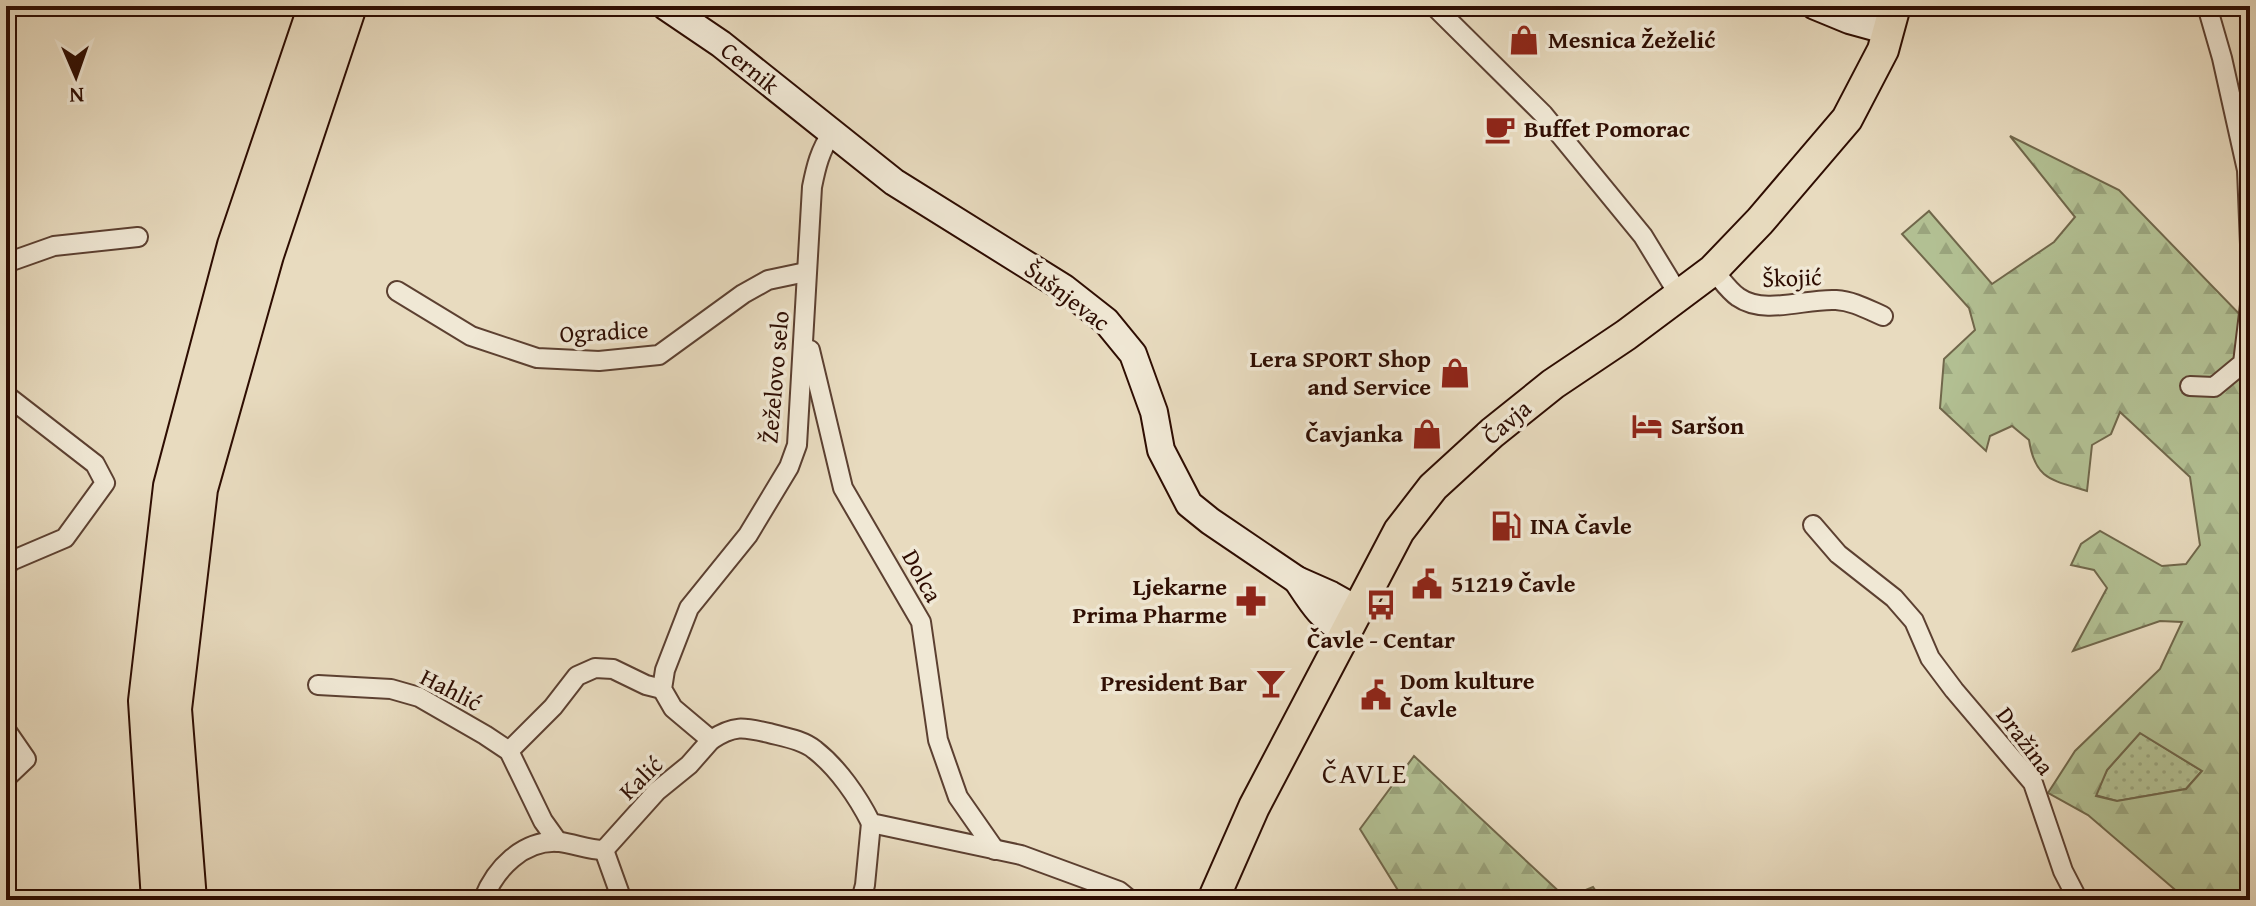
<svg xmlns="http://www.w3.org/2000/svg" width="2256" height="906" viewBox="0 0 2256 906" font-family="'Gentium Book Plus',serif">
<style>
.grass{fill:url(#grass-dots);stroke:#70674b;stroke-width:2}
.forest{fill:url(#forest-firs);stroke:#70674b;stroke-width:2;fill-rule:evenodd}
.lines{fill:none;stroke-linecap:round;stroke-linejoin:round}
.street-casing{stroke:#5c4031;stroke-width:22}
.secondary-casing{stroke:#2e0d02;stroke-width:30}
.primary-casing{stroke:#2e0d02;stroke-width:34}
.highway-casing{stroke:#2e0d02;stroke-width:38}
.street{stroke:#f0e8d5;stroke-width:18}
.secondary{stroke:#f0e8d5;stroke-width:26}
.primary{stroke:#e8dbbf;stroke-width:30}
.highway{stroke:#e8dbbf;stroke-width:34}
.labels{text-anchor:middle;stroke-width:7;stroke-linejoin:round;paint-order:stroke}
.poi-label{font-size:24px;font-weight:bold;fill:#2e0d02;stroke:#f0e8d5;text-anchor:start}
.street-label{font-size:24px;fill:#2e0d02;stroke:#f0e8d5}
.quarter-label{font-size:28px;letter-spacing:2px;fill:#2e0d02;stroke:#f0e8d5}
</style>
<defs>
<pattern id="grass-dots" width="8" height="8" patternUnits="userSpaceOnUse" patternTransform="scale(2)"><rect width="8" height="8" fill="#b3c194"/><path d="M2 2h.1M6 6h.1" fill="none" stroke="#9aa57e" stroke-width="1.8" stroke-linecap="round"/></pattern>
<pattern id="forest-firs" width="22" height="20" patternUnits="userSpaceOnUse" patternTransform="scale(2)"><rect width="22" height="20" fill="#b3c194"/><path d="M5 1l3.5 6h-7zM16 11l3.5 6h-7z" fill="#9aa57e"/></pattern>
</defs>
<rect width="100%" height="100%" fill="#e8dbbf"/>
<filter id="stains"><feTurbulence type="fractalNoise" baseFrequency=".0025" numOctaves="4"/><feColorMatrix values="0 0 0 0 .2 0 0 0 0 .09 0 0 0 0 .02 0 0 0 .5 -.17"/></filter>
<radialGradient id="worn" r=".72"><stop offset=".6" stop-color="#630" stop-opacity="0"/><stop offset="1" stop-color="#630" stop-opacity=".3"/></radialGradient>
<!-- grass -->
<path class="grass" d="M2140,733L2202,771L2186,789L2117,801L2095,795L2107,770Z"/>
<!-- forest -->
<g class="forest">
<path d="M2010,136L2119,190L2248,323L2250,320V900H2187L2088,815L2048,793L2075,751L2160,669L2182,622L2160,621L2073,651L2107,588L2094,570L2071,565L2081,544L2100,531L2162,566L2186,564L2200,545L2190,477L2120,412L2111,434L2092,445L2087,491C2052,480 2035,480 2029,440L2012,426L1990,436L1986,451L1940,408L1944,359L1975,330L1969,308L1902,234L1929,211L1992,284L2054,242L2075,217ZM2140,733L2202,771L2186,789L2117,801L2096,796L2107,770Z"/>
<path d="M1414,756L1566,898L1593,887L1602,900H1404L1360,829Z"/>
</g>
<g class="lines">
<!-- street casing -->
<g class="street-casing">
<g id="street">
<path d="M1434,6L1543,114L1643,236L1679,295"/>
<path d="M2207,6L2222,58L2247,170L2250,244"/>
<path d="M832,133C820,150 816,167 812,187L797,445L789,467L748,535L689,608L665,670L662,689L673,708L711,740C734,725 743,727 769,733C784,737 803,740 815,750C838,768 858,797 871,823L1021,855L1119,891L1130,900"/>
<path d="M6,263L54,246L138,237"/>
<path d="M1713,270C1721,279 1729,291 1738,297C1765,316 1806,298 1836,300C1853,301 1867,309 1883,316"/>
<path d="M397,291L471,336L537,358L599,361L659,355L743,294L768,280L806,272"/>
<path d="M810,350L843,488L921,622L938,740L958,797L995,850"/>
<path d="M2190,386L2214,387L2243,363L2250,305"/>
<path d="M6,395L95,464L105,483L65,538L11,561L6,567"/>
<path d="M1813,525L1838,554L1894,598L1914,621L1930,658L1954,690L2033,783L2063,871L2078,900"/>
<path d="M318,685L391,689L419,697L485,735L509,751L543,821L558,842"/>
<path d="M6,730L26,759L6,778"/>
<path d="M509,751L553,707L577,676L595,668L613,669L646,685L662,689"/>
<path d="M604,850L622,900"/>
<path d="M483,900C495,869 523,839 560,842C575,844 589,850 604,850L657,791L689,765L711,740"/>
<path d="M861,900L865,885L871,823"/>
</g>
</g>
<!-- secondary casing -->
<g class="secondary-casing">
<g id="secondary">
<path d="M665,6L721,44L894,182L1064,288L1106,321L1133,354L1154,412L1161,450L1189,504L1210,521L1297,580L1331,595L1356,609"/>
<path d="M1815,6L1849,20L1889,31"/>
<path d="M1297,580C1311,601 1321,619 1345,631"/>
</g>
</g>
<!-- primary casing -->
<g class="primary-casing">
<path id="primary" d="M1213,900L1254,807L1399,531L1433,487L1492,433L1553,384L1626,335L1713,270L1760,221L1847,119L1883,50L1895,6"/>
</g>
<!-- highway casing -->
<g class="highway-casing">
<g id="highway">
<path d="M159,900L146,701L171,486L235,245L316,6"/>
<path d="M189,900L174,709L200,489L266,255L349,6"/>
</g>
</g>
<!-- street -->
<use href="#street" class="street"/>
<!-- secondary -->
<use href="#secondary" class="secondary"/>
<!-- primary -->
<use href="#primary" class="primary"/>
<!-- highway -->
<use href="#highway" class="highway"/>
</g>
<!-- icons -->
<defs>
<g id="shop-bare" transform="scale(2.4)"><path d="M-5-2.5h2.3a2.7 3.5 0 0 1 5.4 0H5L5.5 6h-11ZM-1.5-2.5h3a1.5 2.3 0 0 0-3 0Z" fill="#8f2418" stroke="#f0e8d5" stroke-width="2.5" paint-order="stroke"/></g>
<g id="cafe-bare" transform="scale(2.4)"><path d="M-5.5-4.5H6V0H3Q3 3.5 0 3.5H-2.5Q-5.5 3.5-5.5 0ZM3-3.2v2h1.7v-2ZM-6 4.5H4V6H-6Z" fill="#8f2418" stroke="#f0e8d5" stroke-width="2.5" paint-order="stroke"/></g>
<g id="hotel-bare" transform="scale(2.4)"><path d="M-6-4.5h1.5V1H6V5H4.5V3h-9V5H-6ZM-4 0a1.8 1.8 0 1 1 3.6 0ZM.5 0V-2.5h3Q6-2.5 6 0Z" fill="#8f2418" stroke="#f0e8d5" stroke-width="2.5" paint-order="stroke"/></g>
<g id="fuel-bare" transform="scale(2.4)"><path d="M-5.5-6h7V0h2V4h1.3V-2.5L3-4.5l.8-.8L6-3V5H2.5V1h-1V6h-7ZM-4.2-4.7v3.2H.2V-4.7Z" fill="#8f2418" stroke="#f0e8d5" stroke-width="2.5" paint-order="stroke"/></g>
<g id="civic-bare" transform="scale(2.4)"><path d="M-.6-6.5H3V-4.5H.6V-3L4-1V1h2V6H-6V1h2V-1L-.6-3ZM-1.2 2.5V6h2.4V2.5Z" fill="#8f2418" stroke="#f0e8d5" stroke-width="2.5" paint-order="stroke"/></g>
<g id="pharmacy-bare" transform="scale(2.4)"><path d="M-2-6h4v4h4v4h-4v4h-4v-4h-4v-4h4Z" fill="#8f2418" stroke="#f0e8d5" stroke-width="2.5" paint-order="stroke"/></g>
<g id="bus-bare" transform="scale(2.4)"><path d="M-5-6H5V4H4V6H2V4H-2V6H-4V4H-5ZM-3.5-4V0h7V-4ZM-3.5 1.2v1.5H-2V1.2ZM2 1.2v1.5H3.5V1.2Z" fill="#8f2418" stroke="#f0e8d5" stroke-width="2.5" paint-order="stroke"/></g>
<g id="bar-bare" transform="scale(2.4)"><path d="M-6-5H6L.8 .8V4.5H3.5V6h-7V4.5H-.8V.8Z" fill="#8f2418" stroke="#f0e8d5" stroke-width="2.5" paint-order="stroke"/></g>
</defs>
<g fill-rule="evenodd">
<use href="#shop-bare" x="1524" y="40"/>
<use href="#cafe-bare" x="1500" y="129"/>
<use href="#shop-bare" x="1455" y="373"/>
<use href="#hotel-bare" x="1647" y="426"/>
<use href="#shop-bare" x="1427" y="434"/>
<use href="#fuel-bare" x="1506" y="526"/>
<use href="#civic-bare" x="1427" y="584"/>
<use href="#pharmacy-bare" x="1251" y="601"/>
<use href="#bus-bare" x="1381" y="605"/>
<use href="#bar-bare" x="1271" y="683"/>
<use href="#civic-bare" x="1376" y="695"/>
</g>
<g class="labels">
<!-- poi labels -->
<g class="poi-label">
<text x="1548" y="48">Mesnica Žeželić</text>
<text x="1524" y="137">Buffet Pomorac</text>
<text x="1431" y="367" text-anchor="end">Lera SPORT Shop<tspan x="1431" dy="28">and Service</tspan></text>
<text x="1671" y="434">Saršon</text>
<text x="1403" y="442" text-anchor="end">Čavjanka</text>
<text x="1530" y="534">INA Čavle</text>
<text x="1451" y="592">51219 Čavle</text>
<text x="1227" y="595" text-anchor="end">Ljekarne<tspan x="1227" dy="28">Prima Pharme</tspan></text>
<text x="1381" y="648" text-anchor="middle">Čavle - Centar</text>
<text x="1400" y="689">Dom kulture<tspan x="1400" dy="28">Čavle</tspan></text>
<text x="1247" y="691" text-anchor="end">President Bar</text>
</g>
<!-- street labels -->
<g class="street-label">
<text transform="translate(750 68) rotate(39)" y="8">Cernik</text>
<text transform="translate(1792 278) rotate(-2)" y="8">Škojić</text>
<text transform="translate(1067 296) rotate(37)" y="8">Šušnjevac</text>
<text transform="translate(604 332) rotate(-3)" y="8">Ogradice</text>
<text transform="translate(775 377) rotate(-85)" y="8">Žeželovo selo</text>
<text transform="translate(1507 422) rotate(-40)" y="8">Čavja</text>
<text transform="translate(922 576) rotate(61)" y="8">Dolca</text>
<text transform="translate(451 690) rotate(27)" y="8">Hahlić</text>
<text transform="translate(2025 741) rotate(53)" y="8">Dražina</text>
<text transform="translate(641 778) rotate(-45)" y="8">Kalić</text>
</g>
<!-- quarter labels -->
<g class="quarter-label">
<text x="1365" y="783">ČAVLE</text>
</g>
</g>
<!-- margin -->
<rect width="2256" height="906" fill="none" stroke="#e8dbbf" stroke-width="32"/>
<rect x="8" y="8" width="2240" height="890" fill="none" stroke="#2e0d02" stroke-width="4"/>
<rect x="16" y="16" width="2224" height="874" fill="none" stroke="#2e0d02" stroke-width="2"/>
<!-- north arrow -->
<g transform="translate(76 76) rotate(178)" stroke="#f0e8d5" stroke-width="6" paint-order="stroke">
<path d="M0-6L14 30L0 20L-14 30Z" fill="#2e0d02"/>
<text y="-12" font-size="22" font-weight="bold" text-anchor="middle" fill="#2e0d02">N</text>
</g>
<rect width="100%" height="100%" filter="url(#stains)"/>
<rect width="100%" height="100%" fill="url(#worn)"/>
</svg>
